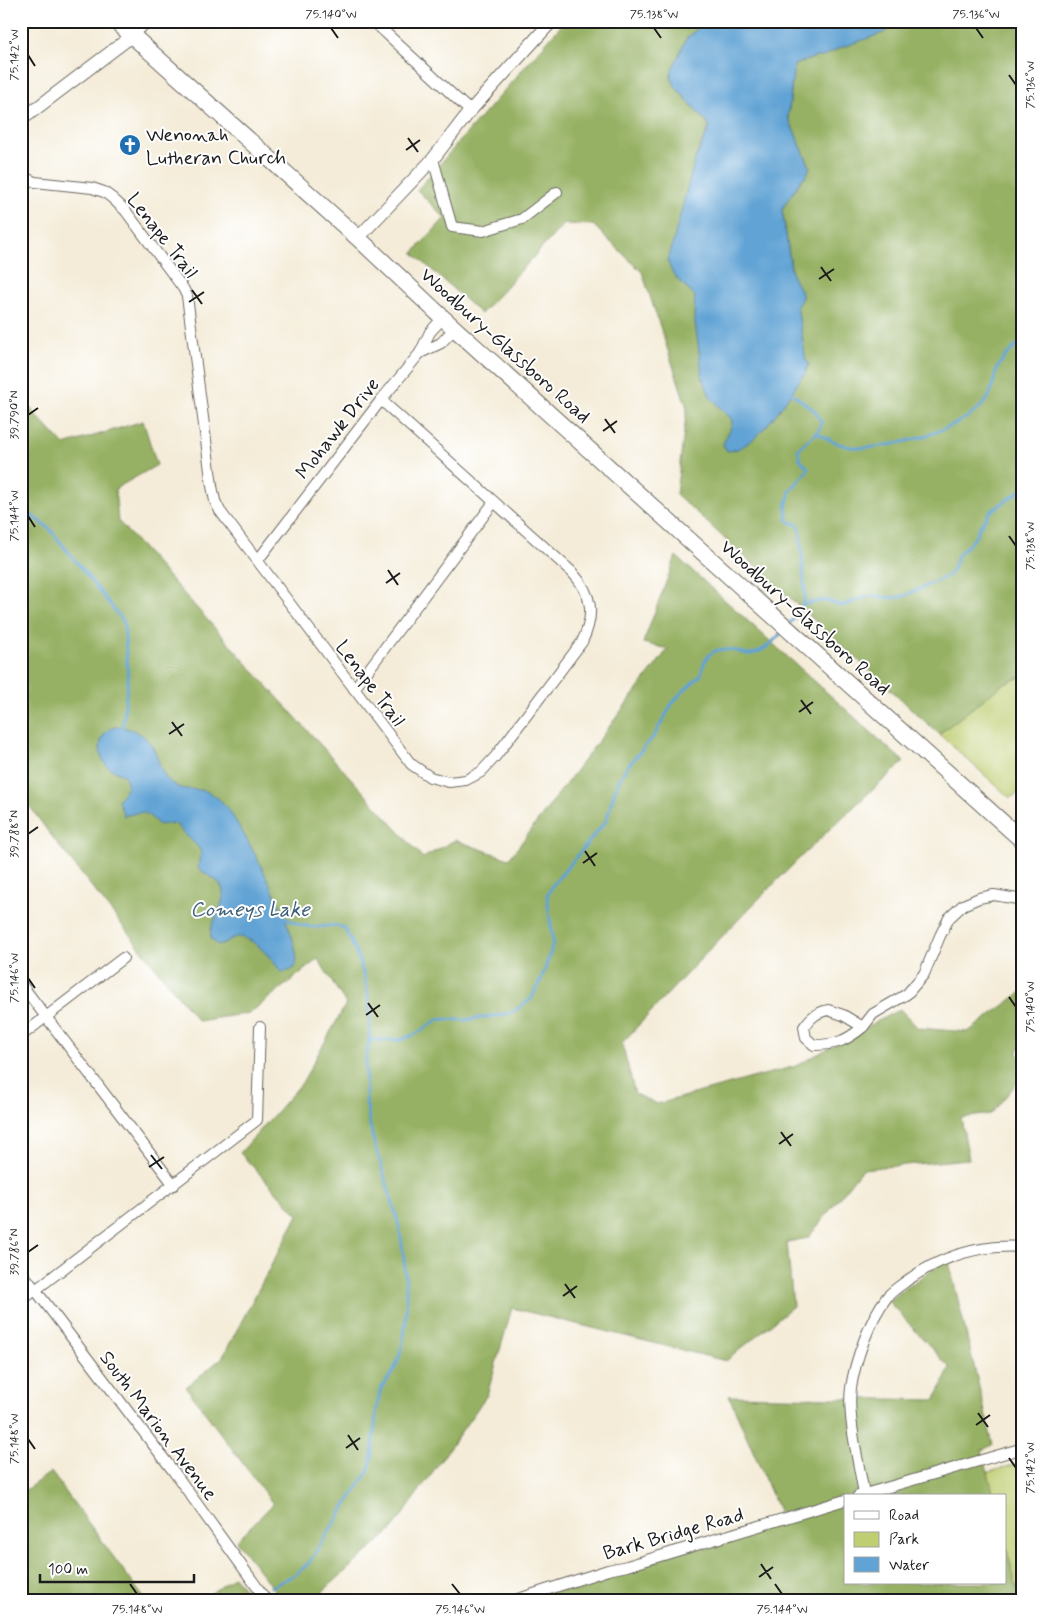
<svg xmlns="http://www.w3.org/2000/svg" width="1044" height="1622" viewBox="0 0 1044 1622" font-family="Mynerve,sans-serif">
<style>
.green{fill:#bece71;stroke:#6d7546}
.forest{fill:#96b163;stroke:#596640}
.water{fill:#60a3d4;stroke:#3e6078}
.lines{fill:none;stroke-linecap:round;stroke-linejoin:round}
.stream{stroke:#60a3d4;stroke-width:3}
.minor-casing{stroke:#68655e;stroke-width:12}
.tertiary-casing{stroke:#68655e;stroke-width:14}
.primary-casing{stroke:#68655e;stroke-width:18}
.minor{stroke:#fff;stroke-width:10}
.tertiary{stroke:#fff;stroke-width:12}
.primary{stroke:#fff;stroke-width:16}
.ticks{fill:none;stroke:#1c1c1c;stroke-width:2}
.labels{text-anchor:middle;stroke-width:4;stroke-linejoin:round;paint-order:stroke}
.poi-label{font-size:20px;fill:#1c1c1c;stroke:#fff;text-anchor:start}
.street-label{font-size:20px;fill:#1c1c1c;stroke:#fff}
.water-label{font-size:21px;font-style:italic;fill:#3e6078;stroke:#fff}
.neatline{fill:none;stroke:#1c1c1c;stroke-width:2}
.ticks-label{font-size:12px;text-anchor:middle;fill:#1c1c1c}
</style>
<rect width="100%" height="100%" fill="#fff"/>
<filter id="ink" filterUnits="userSpaceOnUse"><feTurbulence type="fractalNoise" baseFrequency=".02" numOctaves="2"/><feDisplacementMap in="SourceGraphic" scale="10" xChannelSelector="R" yChannelSelector="G"/><feConvolveMatrix kernelMatrix="1 2 1 2 8 2 1 2 1" color-interpolation-filters="sRGB"/></filter>
<filter id="wash" filterUnits="userSpaceOnUse"><feTurbulence type="fractalNoise" baseFrequency=".0096" numOctaves="4" result="noise"/><feDisplacementMap in="SourceGraphic" scale="20" xChannelSelector="R" yChannelSelector="G"/><feGaussianBlur stdDeviation="1.12" result="paint"/><feColorMatrix in="noise" values="0 0 0 0 0 0 0 0 0 0 0 0 0 0 0 0 0 1.4 0 .05"/><feComposite in="paint" operator="in"/></filter>
<g filter="url(#wash)">
<rect width="100%" height="100%" fill="#f4ecd8"/>
<!-- green -->
<g class="green">
<path d="M1023,676V790L1010,798L939,734L1003,684Z"/>
<path d="M1023,1462V1601H1020L1005,1552V1496H989L982,1474Z"/>
</g>
<!-- forest -->
<g class="forest">
<path d="M565,21H706L689,36L676,88L710,126L695,158V296L703,380L807,370L782,209L810,167L788,117L794,65L890,29L898,21H1023V676L1003,684L939,734L676,494L687,408L642,272L593,225L564,224L481,314L413,253L445,218L417,190Z"/>
<path d="M27,405L64,445L143,421L157,465L115,489L118,521L423,858L455,840L509,859L668,649L643,643L676,556L904,762C803,849 712,946 622,1043L635,1094L657,1104L796,1066L900,1009L918,1028L968,1032L1023,991V1043L1018,1051L1023,1076L991,1114L961,1118L969,1159L862,1169L808,1238L787,1242L793,1306L726,1361L512,1308L487,1395L391,1531L312,1601H275L279,1596L236,1541L273,1504L186,1387L222,1358L298,1215L240,1153L302,1083L346,1004L318,959L250,1013L198,1021L49,833L21,794V407Z"/>
<path d="M948,1258L993,1445L982,1450L994,1496H845V1583H1005V1542L1020,1601H513L783,1520L729,1396L935,1400L950,1368L888,1301Z"/>
<path d="M51,1472L146,1601H21V1493Z"/>
<path d="M234,1576L254,1601H201Z"/>
</g>
<!-- water -->
<g class="water">
<path d="M706,21H899L883,33L840,48L823,57H816L794,65L788,117L810,167L806,176L801,180L782,209L792,275L802,294V298L797,306L806,360L809,364L805,373C789,395 757,451 727,451L723,445C725,437 733,428 732,420L711,398L703,380L694,315L695,296C684,284 672,279 668,261L695,159L710,126L675,86L671,76L672,70L686,39Z"/>
<path d="M115,727C134,727 149,736 156,754C159,763 162,775 169,781C182,793 192,787 205,791C210,792 217,797 221,801C239,817 304,943 296,964C294,971 287,972 281,972C273,960 253,936 238,937C231,937 226,944 219,945C195,935 230,907 222,888C217,877 205,876 198,867L201,852C195,841 183,835 176,824L173,823L159,825C142,809 146,811 124,816L118,800C122,794 130,787 126,779C123,771 112,772 107,766C96,754 98,731 115,727Z"/>
</g>
<g class="lines">
<!-- stream -->
<g class="stream">
<path d="M789,391L815,411L822,423C819,435 804,440 798,450L800,459L808,468V470L790,491L786,507L787,519L790,522L797,524L800,528L805,596C803,608 798,614 790,623"/>
<path d="M816,432C827,439 838,445 851,447C884,452 966,429 986,401C992,394 993,381 996,372C1001,358 1012,350 1023,340"/>
<path d="M21,508L50,529L124,622L128,678L122,731"/>
<path d="M804,604L825,600L842,606L865,597L875,596L893,598L904,596L948,576L953,569L957,556L974,539L980,526L990,512L1023,489"/>
<path d="M369,1040H400L414,1035L439,1019L466,1020L507,1014L516,1010L531,999L541,980L550,955L553,942L547,896L552,886L606,821L617,784L626,768L654,736L672,704L681,693L701,675C705,653 713,646 736,651C741,652 746,655 751,654C765,651 773,642 782,632"/>
<path d="M271,1587L296,1574L308,1564L369,1470C376,1445 373,1418 380,1392C382,1383 391,1378 394,1370C412,1332 407,1272 400,1232C391,1186 369,1144 366,1097C366,1085 365,1071 366,1059C367,1053 369,1047 369,1040C373,1001 364,963 344,928C335,923 326,927 316,927C304,927 293,923 282,916"/>
<path d="M252,1601L253,1600"/>
</g>
</g>
</g>
<g filter="url(#ink)">
<g class="lines">
<!-- minor casing -->
<g class="minor-casing">
<g id="minor">
<path d="M373,21L470,111"/>
<path d="M132,36L148,21"/>
<path d="M433,159L452,227L483,231L522,219L557,192"/>
<path d="M21,176L35,182L92,188L104,192L112,198L125,210L183,288L187,296L212,486L215,501L220,511L411,764L430,777L449,782L466,780L481,772L495,757L582,642C595,615 593,595 572,572L381,400"/>
<path d="M420,353L441,343L455,328"/>
<path d="M258,560L381,400L420,353L430,332L443,318"/>
<path d="M354,689L494,502"/>
<path d="M21,984L174,1185"/>
<path d="M828,1010L843,1015L863,1027C846,1041 836,1045 814,1045L806,1038L804,1027C811,1017 816,1013 828,1010Z"/>
<path d="M863,1027L873,1014L907,994L924,974L940,936L949,918L963,905L979,898L994,895L1023,900"/>
<path d="M21,1036L123,958"/>
<path d="M21,1271L174,1472L267,1601"/>
<path d="M21,1301L257,1120L260,1027"/>
<path d="M864,1494C859,1464 847,1416 851,1388C855,1360 870,1319 887,1297C893,1290 901,1285 908,1280C942,1256 981,1244 1023,1247"/>
<path d="M858,1496L1023,1448"/>
<path d="M512,1601L608,1570L627,1566L845,1500"/>
</g>
</g>
<!-- tertiary casing -->
<g class="tertiary-casing">
<g id="tertiary">
<path d="M21,120L132,36"/>
<path d="M358,238L433,159L470,111L552,21"/>
</g>
</g>
<!-- primary casing -->
<g class="primary-casing">
<path id="primary" d="M116,21L358,238L443,318L1023,841"/>
</g>
<!-- minor -->
<use href="#minor" class="minor"/>
<!-- tertiary -->
<use href="#tertiary" class="tertiary"/>
<!-- primary -->
<use href="#primary" class="primary"/>
</g>
</g>
<!-- ticks -->
<path class="ticks" d="M331,28L338,38M654,28L661,38M976,28L983,38M28,55L35,66M1009,75L1016,85M408,138L418,152M406,150L420,140M821,267L831,281M819,279L834,269M192,290L202,304M189,302L204,292M28,415L38,408M605,419L615,433M603,431L617,421M28,516L35,527M1009,536L1016,546M388,570L398,585M386,583L400,573M801,700L811,714M799,712L813,702M172,722L182,736M169,734L184,724M28,834L38,827M585,851L595,866M583,863L597,853M28,978L35,988M1009,997L1016,1007M368,1003L378,1017M366,1015L380,1005M781,1132L791,1146M779,1144L793,1134M151,1155L162,1169M149,1167L164,1157M28,1252L38,1245M565,1284L575,1298M563,1296L577,1286M978,1413L988,1427M976,1425L990,1415M348,1435L358,1450M28,1439L35,1449M346,1448L360,1438M1009,1458L1016,1468M761,1564L771,1579M759,1577L773,1567M130,1584L137,1594M452,1584L460,1594M775,1584L782,1594"/>
<!-- icons -->
<defs>
<g id="church-disc" transform="scale(1.125)"><circle r="9.5" fill="#1f6fb2" stroke="#fff"/><path d="M-1.2-6h2.4v3.5h3.3v2.4h-3.3V6h-2.4V-.1h-3.3v-2.4h3.3Z" fill="#fff"/></g>
</defs>
<g fill-rule="evenodd">
<use href="#church-disc" x="130" y="145"/>
</g>
<g class="labels">
<!-- poi labels -->
<g class="poi-label">
<text x="146" y="141">Wenonah<tspan x="146" dy="23">Lutheran Church</tspan></text>
</g>
<!-- street labels -->
<g class="street-label">
<text transform="translate(163 235) rotate(52)" y="7">Lenape Trail</text>
<text transform="translate(506 345) rotate(42)" y="7">Woodbury-Glassboro Road</text>
<text transform="translate(337 428) rotate(-52)" y="7">Mohawk Drive</text>
<text transform="translate(806 617) rotate(42)" y="7">Woodbury-Glassboro Road</text>
<text transform="translate(371 683) rotate(53)" y="7">Lenape Trail</text>
<text transform="translate(159 1425) rotate(53)" y="7">South Marion Avenue</text>
<text transform="translate(673 1533) rotate(-16)" y="7">Bark Bridge Road</text>
</g>
<!-- water labels -->
<g class="water-label">
<text x="250" y="916">Comeys Lake</text>
</g>
</g>
<!-- margin -->
<rect width="1044" height="1622" fill="none" stroke="#fff" stroke-width="55"/>
<!-- legend -->
<rect x="844" y="1494" width="162" height="90" fill="#ffffff" stroke="#a4a4a4"/>
<rect x="854" y="1511" width="25" height="8" fill="#ffffff" stroke="#a4a4a4"/>
<text x="889" y="1520" font-size="15" fill="#1c1c1c">Road</text>
<rect x="854" y="1532" width="25" height="15" fill="#bece71" stroke="#a4a4a4"/>
<text x="889" y="1544" font-size="15" fill="#1c1c1c">Park</text>
<rect x="854" y="1557" width="25" height="15" fill="#60a3d4" stroke="#a4a4a4"/>
<text x="889" y="1570" font-size="15" fill="#1c1c1c">Water</text>
<!-- scale -->
<path d="M40 1574v8h154v-8" fill="none" stroke="#1c1c1c" stroke-width="2.5"/>
<text x="48" y="1574" font-size="15" fill="#1c1c1c" stroke="#ffffff" stroke-width="4" paint-order="stroke">100 m</text>
<rect x="28" y="28" width="988" height="1566" class="neatline"/>
<g class="ticks-label">
<text x="331" y="18">75.140°W</text>
<text x="654" y="18">75.138°W</text>
<text x="976" y="18">75.136°W</text>
<text transform="translate(14 55) rotate(-90)" y="4">75.142°W</text>
<text transform="translate(1030 85) rotate(-90)" y="4">75.136°W</text>
<text transform="translate(14 415) rotate(-90)" y="4">39.790°N</text>
<text transform="translate(14 516) rotate(-90)" y="4">75.144°W</text>
<text transform="translate(1030 546) rotate(-90)" y="4">75.138°W</text>
<text transform="translate(14 834) rotate(-90)" y="4">39.788°N</text>
<text transform="translate(14 978) rotate(-90)" y="4">75.146°W</text>
<text transform="translate(1030 1007) rotate(-90)" y="4">75.140°W</text>
<text transform="translate(14 1252) rotate(-90)" y="4">39.786°N</text>
<text transform="translate(14 1439) rotate(-90)" y="4">75.148°W</text>
<text transform="translate(1030 1468) rotate(-90)" y="4">75.142°W</text>
<text x="137" y="1613">75.148°W</text>
<text x="460" y="1613">75.146°W</text>
<text x="782" y="1613">75.144°W</text>
</g>
</svg>
